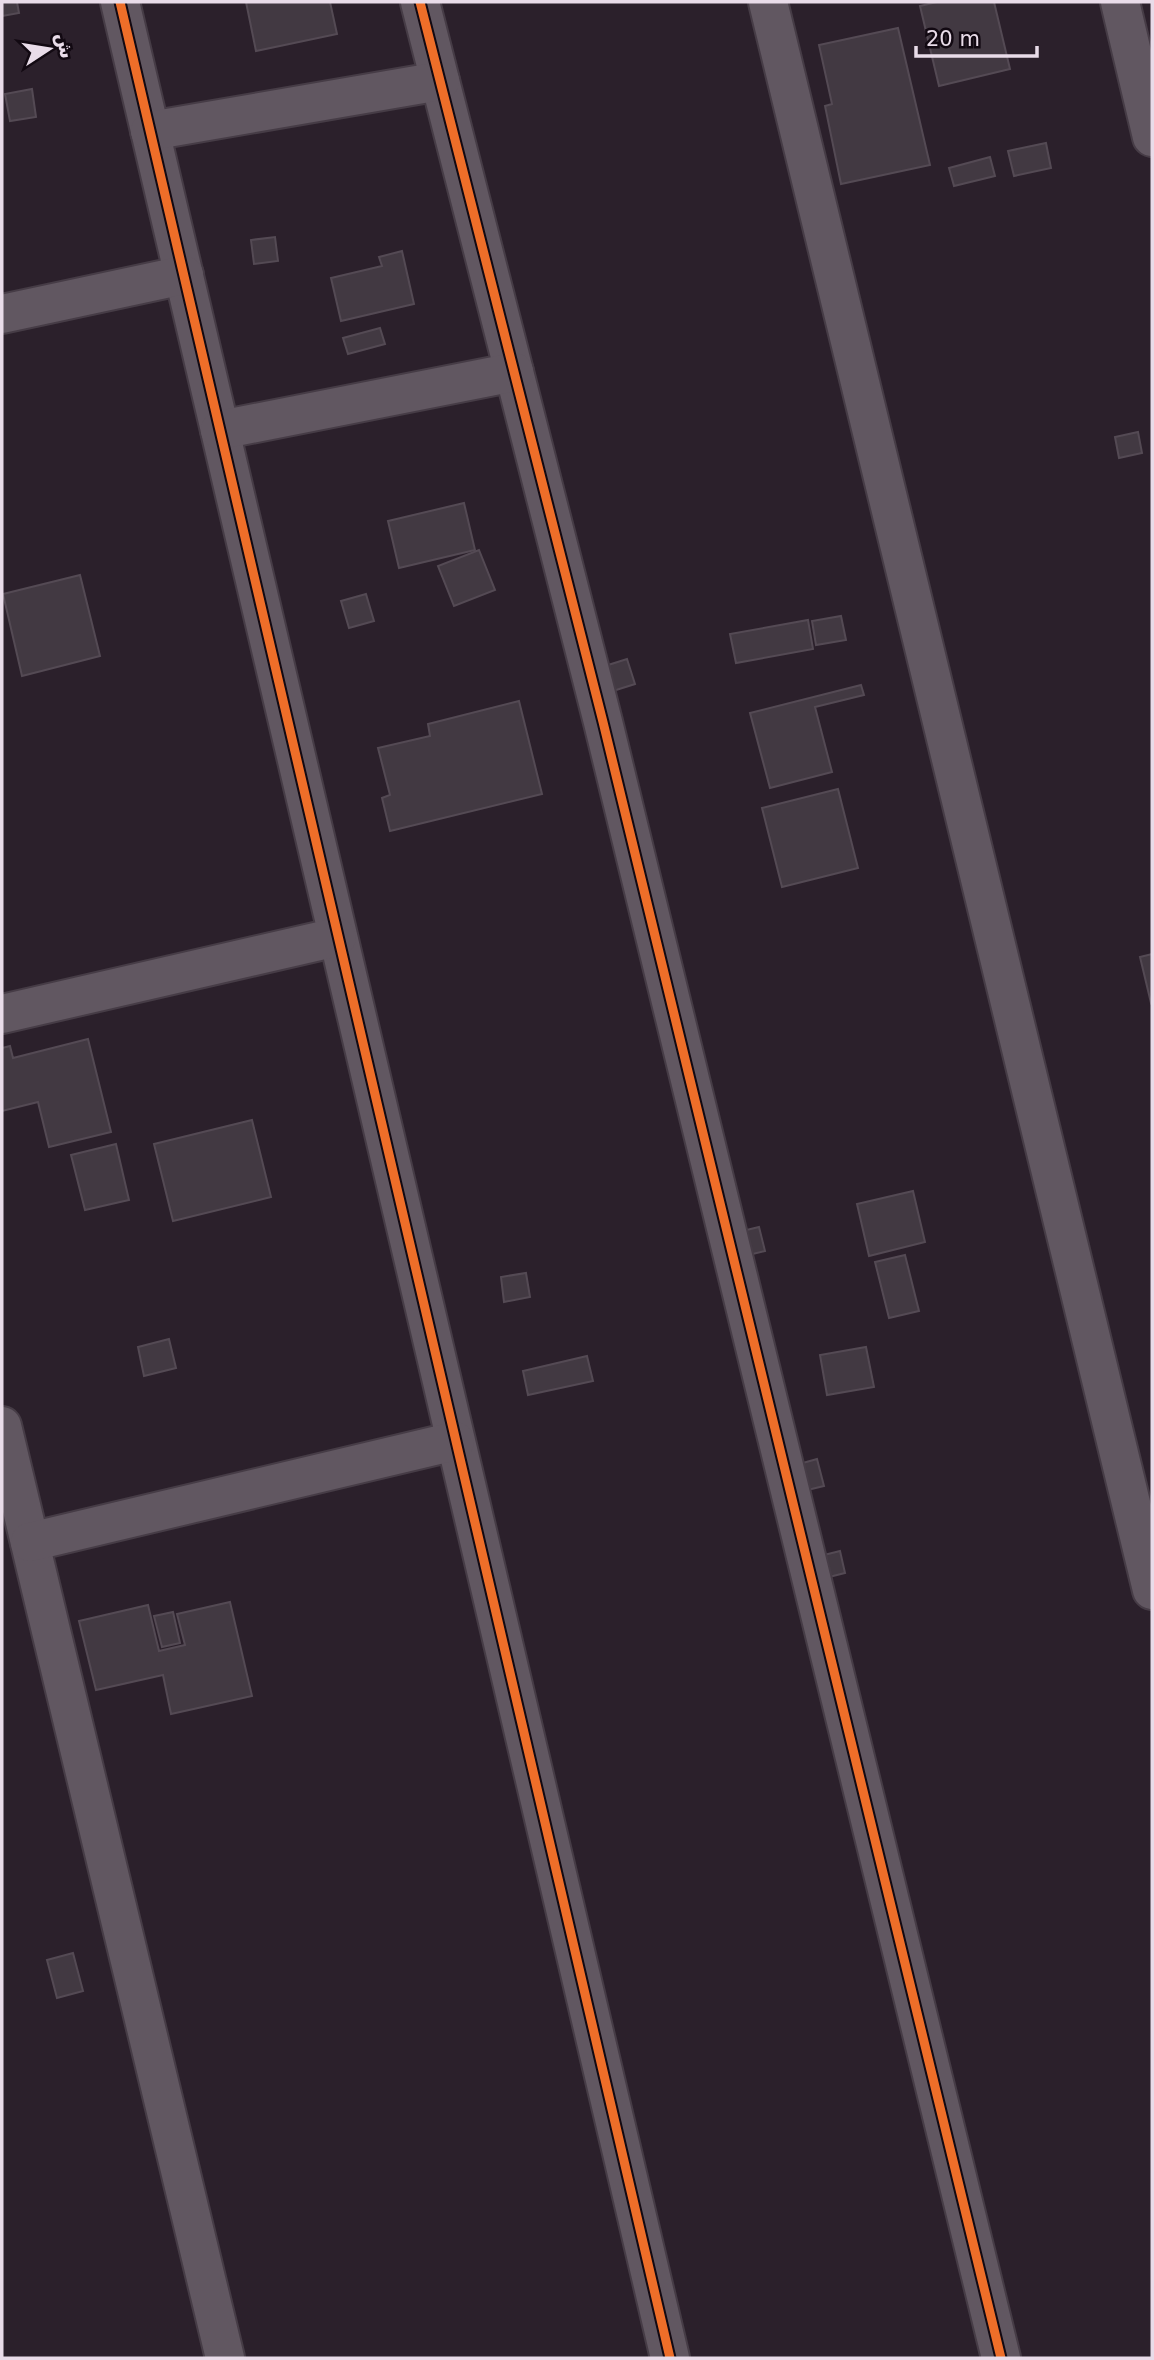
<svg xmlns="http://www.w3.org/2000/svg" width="1154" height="2360" viewBox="0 0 1154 2360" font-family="'DejaVu Sans','Noto Naskh Arabic',sans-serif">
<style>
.building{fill:#423942;stroke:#544a54;stroke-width:2}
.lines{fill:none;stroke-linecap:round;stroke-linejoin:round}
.minor-casing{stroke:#463c46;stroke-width:42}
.minor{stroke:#615761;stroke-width:38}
.cycleway-casing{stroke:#120912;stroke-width:13}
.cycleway{stroke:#ee6e29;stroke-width:9}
</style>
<rect width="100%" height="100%" fill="#2b202b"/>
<!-- building -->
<g class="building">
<path d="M2,2H17L19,13L2,16Z"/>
<path d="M246,2H330L337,34L256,51Z"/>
<path d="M937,2H994L1010,69L939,86L920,6Z"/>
<path d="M898,28L930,165L841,184L825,106L832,104L819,45Z"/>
<path d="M32,89L36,117L10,121L5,94Z"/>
<path d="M1046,143L1051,168L1014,176L1008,151Z"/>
<path d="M990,157L995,176L954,186L949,168Z"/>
<path d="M275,237L278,261L254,264L251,240Z"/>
<path d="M402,251L414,304L341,321L331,278L382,266L379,257Z"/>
<path d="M380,328L385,344L348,354L343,338Z"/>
<path d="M1138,432L1142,453L1119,458L1115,437Z"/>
<path d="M464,503L475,550L399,568L388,521Z"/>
<path d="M479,550L495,590L454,606L438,566Z"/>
<path d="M80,575L100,656L22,676L3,594Z"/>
<path d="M366,594L374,621L349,628L341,601Z"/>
<path d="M841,616L846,640L816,645L812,621Z"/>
<path d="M808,620L813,649L736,663L730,634Z"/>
<path d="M627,659L635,684L613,691L605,666Z"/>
<path d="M861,685L864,695L815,707L832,772L770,788L750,713Z"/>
<path d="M519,701L542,794L390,831L382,798L390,795L378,748L430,736L428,724Z"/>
<path d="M838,789L858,868L782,887L762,808Z"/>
<path d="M1152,954V1002L1151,1003L1140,957Z"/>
<path d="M88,1039L111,1132L49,1147L38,1102L2,1111V1048L10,1046L13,1058Z"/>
<path d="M252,1120L271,1197L173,1221L154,1144Z"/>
<path d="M116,1144L129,1200L85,1210L71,1155Z"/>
<path d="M913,1191L925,1242L869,1256L857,1204Z"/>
<path d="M759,1227L765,1251L740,1257L734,1233Z"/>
<path d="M905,1255L919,1311L889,1318L875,1262Z"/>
<path d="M526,1273L530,1297L504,1302L501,1277Z"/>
<path d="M169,1339L176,1368L144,1376L138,1347Z"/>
<path d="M866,1347L874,1387L827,1395L820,1355Z"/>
<path d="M587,1356L593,1381L528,1395L523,1371Z"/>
<path d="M817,1459L824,1486L799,1492L792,1466Z"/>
<path d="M840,1551L845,1573L821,1579L816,1557Z"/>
<path d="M230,1602L252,1696L171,1714L163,1675L96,1690L79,1621L148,1605L159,1651L185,1645L177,1614Z"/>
<path d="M173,1612L180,1643L162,1647L154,1616Z"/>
<path d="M73,1953L83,1991L57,1998L47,1960Z"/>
</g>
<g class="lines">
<!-- minor casing -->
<g class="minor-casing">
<g id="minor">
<path d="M120,2L670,2358"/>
<path d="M420,2L603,722L1001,2358"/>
<path d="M768,2L1152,1590"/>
<path d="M1120,2L1152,137"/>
<path d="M150,131L440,81"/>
<path d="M2,314L184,275"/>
<path d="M220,430L514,372"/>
<path d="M2,1014L337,937"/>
<path d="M2,1426L225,2358"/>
<path d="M30,1542L455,1441"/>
</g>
</g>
<!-- minor -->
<use href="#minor" class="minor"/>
<!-- cycleway casing -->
<g class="cycleway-casing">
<g id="cycleway">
<path d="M120,2L670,2358"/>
<path d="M420,2L603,722L1001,2358"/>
</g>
</g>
<!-- cycleway -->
<use href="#cycleway" class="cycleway"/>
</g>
<!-- border -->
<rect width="1154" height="2360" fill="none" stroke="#e9dce9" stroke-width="7"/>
<!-- north arrow -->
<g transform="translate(49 49) rotate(78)" stroke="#120912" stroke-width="5" paint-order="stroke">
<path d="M0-5L12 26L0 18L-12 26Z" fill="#e9dce9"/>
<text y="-10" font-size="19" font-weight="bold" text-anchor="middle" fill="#e9dce9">ش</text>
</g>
<!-- scale -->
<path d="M916 46v10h121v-10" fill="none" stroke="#e9dce9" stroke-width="3.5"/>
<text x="926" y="46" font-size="21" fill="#e9dce9" stroke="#120912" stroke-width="5" paint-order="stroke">20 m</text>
</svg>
